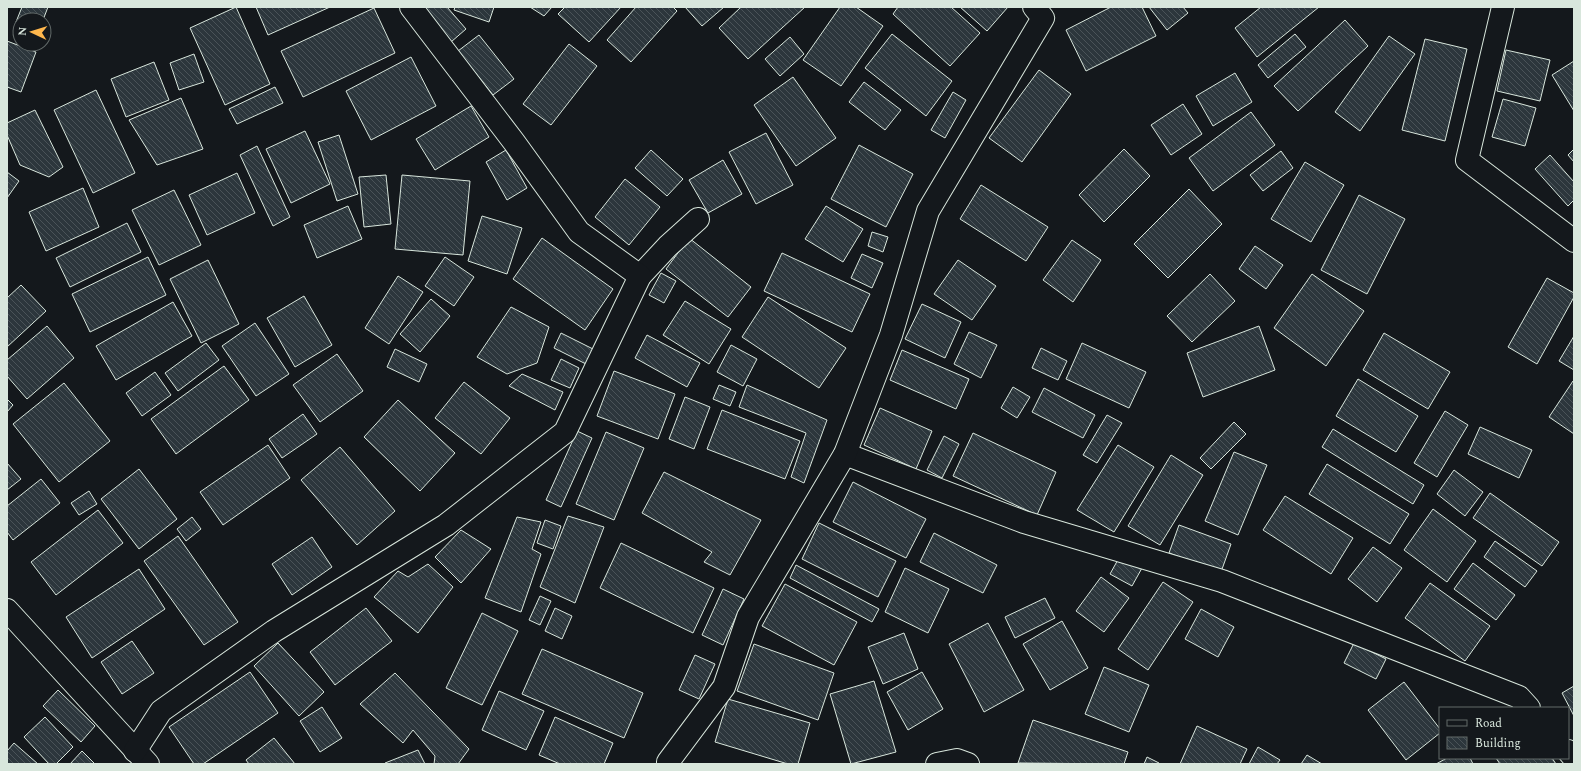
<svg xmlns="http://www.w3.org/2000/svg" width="1581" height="771" viewBox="0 0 1581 771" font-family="Spectral,serif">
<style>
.building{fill:url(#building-back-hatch);stroke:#d8e6dc}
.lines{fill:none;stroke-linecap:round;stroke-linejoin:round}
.minor-casing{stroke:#d8e6dc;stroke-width:24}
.minor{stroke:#14181c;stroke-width:22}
</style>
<defs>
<pattern id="building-back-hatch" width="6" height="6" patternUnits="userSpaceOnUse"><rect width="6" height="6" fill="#2c363c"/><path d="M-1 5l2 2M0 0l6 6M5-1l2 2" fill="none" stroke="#4a5358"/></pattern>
</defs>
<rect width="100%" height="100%" fill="#14181c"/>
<!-- building -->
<g class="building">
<path d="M22,7H48L43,20H20V24L16,22Z"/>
<path d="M236,7L270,84L225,105L190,28Z"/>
<path d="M256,7H330L268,35Z"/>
<path d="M420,7H447L466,29L451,42Z"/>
<path d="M455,7H494L489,22L454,10Z"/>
<path d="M530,7H552L544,16Z"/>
<path d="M565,7H621L589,42L558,14Z"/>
<path d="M636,7H673L677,11L631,62L607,40Z"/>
<path d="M685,7H724L702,26Z"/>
<path d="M741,7H805L748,59L719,28Z"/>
<path d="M840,7H856L883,26L841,86L803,60Z"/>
<path d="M898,7H951L980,33L950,66L893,14Z"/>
<path d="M960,7H1008L987,31Z"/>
<path d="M1111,7H1142L1156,36L1086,71L1066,30Z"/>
<path d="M1149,7H1183L1188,13L1167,30Z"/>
<path d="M1261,7H1319L1257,57L1235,28Z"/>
<path d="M374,8L395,53L303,97L281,51Z"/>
<path d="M1345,20L1368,46L1298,111L1274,86Z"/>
<path d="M892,34L952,81L926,116L865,68Z"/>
<path d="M1295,34L1306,47L1268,78L1258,65Z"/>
<path d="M479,35L514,79L493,95L458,51Z"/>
<path d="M1389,36L1415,54L1360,131L1335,112Z"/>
<path d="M790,37L804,54L780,76L765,59Z"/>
<path d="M1425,39L1467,49L1445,141L1402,130Z"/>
<path d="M7,41L36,52L21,92L7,87Z"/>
<path d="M569,44L597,66L551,125L523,104Z"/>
<path d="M1506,50L1550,60L1540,101L1497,91Z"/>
<path d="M194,54L204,82L179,90L170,63Z"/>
<path d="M411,57L436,106L371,140L346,91Z"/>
<path d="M1574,61V111L1552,75Z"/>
<path d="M154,62L169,100L126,117L111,79Z"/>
<path d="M1039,70L1071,94L1022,162L989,138Z"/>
<path d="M1235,73L1252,102L1213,126L1196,96Z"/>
<path d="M793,77L836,138L796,166L754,105Z"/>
<path d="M864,82L901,110L885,130L849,102Z"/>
<path d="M275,87L283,103L237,124L229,109Z"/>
<path d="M96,90L135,173L93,193L54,110Z"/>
<path d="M953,92L966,100L945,138L931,130Z"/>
<path d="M181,98L203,149L157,165L129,120Z"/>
<path d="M1503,99L1536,108L1525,146L1492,137Z"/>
<path d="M1183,104L1202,134L1171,155L1151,125Z"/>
<path d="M471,106L489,137L435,170L416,139Z"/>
<path d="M35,110L63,167L49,177L20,165L7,135V123Z"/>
<path d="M1251,112L1275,145L1213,191L1189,158Z"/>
<path d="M305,131L330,184L291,203L266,149Z"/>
<path d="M766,133L793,185L756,204L729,152Z"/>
<path d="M339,135L358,194L337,201L318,142Z"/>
<path d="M859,145L913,174L886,227L831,199Z"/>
<path d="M257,146L290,217L273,226L240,155Z"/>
<path d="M1124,149L1150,176L1104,222L1079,195Z"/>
<path d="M1574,149V162L1568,155Z"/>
<path d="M506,150L527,188L507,200L486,162Z"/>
<path d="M651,150L683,179L667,196L635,168Z"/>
<path d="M1281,151L1293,168L1263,191L1250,175Z"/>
<path d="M1550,155L1574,182V200L1568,206L1535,169Z"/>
<path d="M723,160L742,194L708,213L689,180Z"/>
<path d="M1305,162L1344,185L1311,242L1271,219Z"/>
<path d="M7,172L19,181L7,198Z"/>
<path d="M237,173L255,213L207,235L189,195Z"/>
<path d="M386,175L391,224L364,227L359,177Z"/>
<path d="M402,175L470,181L463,255L395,249Z"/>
<path d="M625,179L660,207L629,245L595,217Z"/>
<path d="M981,185L1048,227L1026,261L960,219Z"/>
<path d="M83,188L99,227L46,251L29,212Z"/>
<path d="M1189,189L1222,224L1168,278L1134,244Z"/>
<path d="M174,190L201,245L159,265L132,210Z"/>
<path d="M1359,195L1405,219L1367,294L1321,270Z"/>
<path d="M348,206L362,239L317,258L304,225Z"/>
<path d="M826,206L863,229L843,262L805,239Z"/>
<path d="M482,216L522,228L507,274L468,261Z"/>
<path d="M127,223L141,252L70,287L56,258Z"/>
<path d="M872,232L888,237L883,252L868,246Z"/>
<path d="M542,238L613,289L585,330L513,279Z"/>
<path d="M689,238L751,287L728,317L666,269Z"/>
<path d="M1072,240L1101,260L1073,302L1043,280Z"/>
<path d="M1255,246L1283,265L1266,289L1239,269Z"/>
<path d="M782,253L870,294L852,332L764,291Z"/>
<path d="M862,254L883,263L872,288L851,278Z"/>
<path d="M148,257L166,295L90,332L72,294Z"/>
<path d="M445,257L474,277L454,306L425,286Z"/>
<path d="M208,260L239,324L201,343L170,279Z"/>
<path d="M958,260L996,286L972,320L934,294Z"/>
<path d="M661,273L676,281L664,303L649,295Z"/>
<path d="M1210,274L1235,301L1192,342L1167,316Z"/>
<path d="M1312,274L1364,311L1326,366L1274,328Z"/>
<path d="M398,276L423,292L389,344L365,328Z"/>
<path d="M1547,278L1574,293V297L1537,364L1508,347Z"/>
<path d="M21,285L46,311L7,347V298Z"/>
<path d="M304,296L332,345L295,367L267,318Z"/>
<path d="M768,297L846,348L819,388L742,337Z"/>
<path d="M431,299L450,316L420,352L400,334Z"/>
<path d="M685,301L731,329L709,364L663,335Z"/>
<path d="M173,302L192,336L116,380L96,346Z"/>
<path d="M922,304L961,322L945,358L905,339Z"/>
<path d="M511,307L549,327L537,363L507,374L477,357Z"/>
<path d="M255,323L289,374L256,396L222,346Z"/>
<path d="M47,326L74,358L27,399L7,376V360Z"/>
<path d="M1259,326L1275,370L1203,397L1187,353Z"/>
<path d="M969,332L997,345L981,378L954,364Z"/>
<path d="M561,333L593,349L586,364L554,348Z"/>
<path d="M1384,333L1450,372L1428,409L1363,370Z"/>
<path d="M647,335L700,363L687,387L635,358Z"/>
<path d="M1574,336V370L1559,361Z"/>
<path d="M206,343L219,360L178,391L165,373Z"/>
<path d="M1082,343L1146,372L1129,408L1066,379Z"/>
<path d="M731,345L757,359L743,386L717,372Z"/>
<path d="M1041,348L1067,361L1058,380L1032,368Z"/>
<path d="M395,349L427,364L419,382L387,367Z"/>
<path d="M902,350L969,379L956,409L890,380Z"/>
<path d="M337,354L363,391L320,422L293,385Z"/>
<path d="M561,359L579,368L570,388L551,380Z"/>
<path d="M224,366L249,400L176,454L151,419Z"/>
<path d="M614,371L675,394L658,439L597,416Z"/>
<path d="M155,372L171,395L142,416L126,393Z"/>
<path d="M522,374L563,392L555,410L509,386Z"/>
<path d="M1358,379L1418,416L1396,452L1336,416Z"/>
<path d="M1573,381H1574V434L1549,417Z"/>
<path d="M464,382L510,418L481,454L435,418Z"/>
<path d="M64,383L110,441L59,482L13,424Z"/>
<path d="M719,385L736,392L730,406L713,399Z"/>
<path d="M747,385L827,420L804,483L791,477L806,433L739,407Z"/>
<path d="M1013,387L1030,397L1017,418L1001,408Z"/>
<path d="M1044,388L1095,415L1083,438L1032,412Z"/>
<path d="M685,397L710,407L694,449L669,439Z"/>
<path d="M7,399L13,405L7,412Z"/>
<path d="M398,400L455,453L420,491L364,437Z"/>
<path d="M880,408L932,431L916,469L864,445Z"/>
<path d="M722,410L800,441L785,479L707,449Z"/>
<path d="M1445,411L1468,425L1437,477L1414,463Z"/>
<path d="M303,414L317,434L282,458L269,439Z"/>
<path d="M1107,415L1122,423L1097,463L1083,455Z"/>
<path d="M1234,422L1246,434L1211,469L1200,458Z"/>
<path d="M1480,427L1532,450L1519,478L1468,454Z"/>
<path d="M1333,429L1424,485L1413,504L1322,447Z"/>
<path d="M577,431L592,438L561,507L546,500Z"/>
<path d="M606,432L644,448L614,520L576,504Z"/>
<path d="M973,433L1056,472L1037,515L953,476Z"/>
<path d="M944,436L959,444L942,478L927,470Z"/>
<path d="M268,445L290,478L223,525L200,492Z"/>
<path d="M1118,445L1154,467L1114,532L1077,510Z"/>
<path d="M340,447L395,511L357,545L301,480Z"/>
<path d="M1234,452L1267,465L1238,535L1205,521Z"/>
<path d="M1171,455L1203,475L1160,545L1128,526Z"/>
<path d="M7,463L21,479L7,490Z"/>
<path d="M1327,464L1409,514L1390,544L1309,494Z"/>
<path d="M139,469L177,519L139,549L101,499Z"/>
<path d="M1454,470L1483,492L1465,516L1437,494Z"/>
<path d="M664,472L761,520L730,575L704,562L712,552L642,513Z"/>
<path d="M41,479L60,503L13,540L7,532V506Z"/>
<path d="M853,482L926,519L906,558L833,522Z"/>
<path d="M89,491L97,504L79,515L71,503Z"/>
<path d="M1490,493L1559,542L1542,566L1473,518Z"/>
<path d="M1285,496L1353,538L1331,574L1263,530Z"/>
<path d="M1433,509L1476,541L1447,582L1404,550Z"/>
<path d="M98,510L123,543L56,595L31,562Z"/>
<path d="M568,516L604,527L575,603L540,587Z"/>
<path d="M192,517L201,529L186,541L177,529Z"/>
<path d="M517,517L541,522L532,549L541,554L521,612L485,598Z"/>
<path d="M545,520L561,526L553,549L537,543Z"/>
<path d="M819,523L896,561L878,597L802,559Z"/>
<path d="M1179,525L1231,544L1221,572L1169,553Z"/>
<path d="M461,530L491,549L461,583L435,557Z"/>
<path d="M934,533L997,565L983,593L920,562Z"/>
<path d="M178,536L238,622L204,645L144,561Z"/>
<path d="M312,537L332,567L292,595L272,564Z"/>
<path d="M1495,541L1537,571L1525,587L1484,557Z"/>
<path d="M621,543L714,588L693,633L600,588Z"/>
<path d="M1373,547L1402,568L1377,602L1348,579Z"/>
<path d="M1120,556L1142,568L1132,586L1110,574Z"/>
<path d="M1473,563L1515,595L1496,620L1454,589Z"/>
<path d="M428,564L453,587L418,633L374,597L398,571L408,577Z"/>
<path d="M796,565L879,609L872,622L790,578Z"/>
<path d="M905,568L949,589L928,633L885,612Z"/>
<path d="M139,569L165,609L92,658L66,617Z"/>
<path d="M1101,577L1129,598L1104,632L1076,611Z"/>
<path d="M1163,582L1193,602L1148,670L1118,649Z"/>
<path d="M1430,583L1490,626L1465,661L1405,618Z"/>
<path d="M785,584L857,622L834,665L762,626Z"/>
<path d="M723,589L744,599L723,645L702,635Z"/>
<path d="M540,596L551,601L540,625L529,620Z"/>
<path d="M1045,598L1055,618L1015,638L1005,617Z"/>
<path d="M366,608L392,641L335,685L310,652Z"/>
<path d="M555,608L572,616L562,639L545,631Z"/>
<path d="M1201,609L1234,627L1218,657L1185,639Z"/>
<path d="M482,613L518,631L482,705L446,688Z"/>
<path d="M1062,621L1088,668L1050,690L1023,644Z"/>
<path d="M988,623L1024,690L984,712L949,644Z"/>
<path d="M904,633L918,669L883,684L868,647Z"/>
<path d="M132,641L154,673L122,694L101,662Z"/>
<path d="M278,643L324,692L299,716L254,666Z"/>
<path d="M1354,643L1386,659L1376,679L1344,663Z"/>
<path d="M754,644L834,673L818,720L737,691Z"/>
<path d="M542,649L643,693L624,738L522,694Z"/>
<path d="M695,655L715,664L699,699L679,690Z"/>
<path d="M1104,667L1149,685L1129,732L1085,714Z"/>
<path d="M250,672L278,713L203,764H194L169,727Z"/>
<path d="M922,672L943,709L908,730L887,692Z"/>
<path d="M395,673L469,749L458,764H434L435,756L413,730L403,743L360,704Z"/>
<path d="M874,681L896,752L851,764L830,694Z"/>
<path d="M1404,682L1440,729V733L1406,760L1368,710Z"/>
<path d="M1574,686V716L1562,693Z"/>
<path d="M58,690L95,726L81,742L43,706Z"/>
<path d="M499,691L544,711L526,750L482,730Z"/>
<path d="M728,699L810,723L798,764H788L715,742Z"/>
<path d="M322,707L342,738L320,752L300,721Z"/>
<path d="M45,717L73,747L56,764H49L24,737Z"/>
<path d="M555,717L613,743L604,764H560L539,755Z"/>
<path d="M1033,720L1128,752L1124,764L1018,763Z"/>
<path d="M1197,726L1247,749L1240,764H1180Z"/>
<path d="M274,738L295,764H249L246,760Z"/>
<path d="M14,743L38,764H7V751Z"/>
<path d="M1258,747L1280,760L1277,764H1249Z"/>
<path d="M418,750L425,764H386L385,763Z"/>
<path d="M82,751L95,764H70Z"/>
<path d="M1307,755L1322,764H1301Z"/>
<path d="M1147,757L1159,763V764H1144Z"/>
<path d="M1447,758H1470L1473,764H1436Z"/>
<path d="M1496,758H1552L1556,764H1500Z"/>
</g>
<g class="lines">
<!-- minor casing -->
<g class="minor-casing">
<g id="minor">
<path d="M1503,7L1467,160L1574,241"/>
<path d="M640,276L668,246L698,219"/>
<path d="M845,454L1024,522L1222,581L1519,697L1529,708"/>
<path d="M7,610L148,764"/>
<path d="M135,751L161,711L274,631L446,525L565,432L640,276L579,232L514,142L411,7"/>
<path d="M1568,751L1574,758"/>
<path d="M668,762L724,687L748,617L845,454L891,335L928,211L1043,18L1034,7"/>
<path d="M937,764L957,760L968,764"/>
</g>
</g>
<!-- minor -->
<use href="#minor" class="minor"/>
</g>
<!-- border -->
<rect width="1581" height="771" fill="none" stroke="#d8e6dc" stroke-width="16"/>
<!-- legend -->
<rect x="1439" y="707" width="130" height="52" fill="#14181c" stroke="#626a69"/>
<rect x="1447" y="720" width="20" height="6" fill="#14181c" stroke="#626a69"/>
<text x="1475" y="727" font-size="12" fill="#d8e6dc">Road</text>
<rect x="1447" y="737" width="20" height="12" fill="url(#building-back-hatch)" stroke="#626a69"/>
<text x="1475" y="747" font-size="12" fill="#d8e6dc">Building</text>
<!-- north arrow -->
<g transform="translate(32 32) rotate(274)"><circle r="19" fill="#14181c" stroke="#626a69"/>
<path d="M0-3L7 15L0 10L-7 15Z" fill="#ffb74d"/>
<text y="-6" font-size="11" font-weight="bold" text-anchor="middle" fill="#d8e6dc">N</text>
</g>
</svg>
